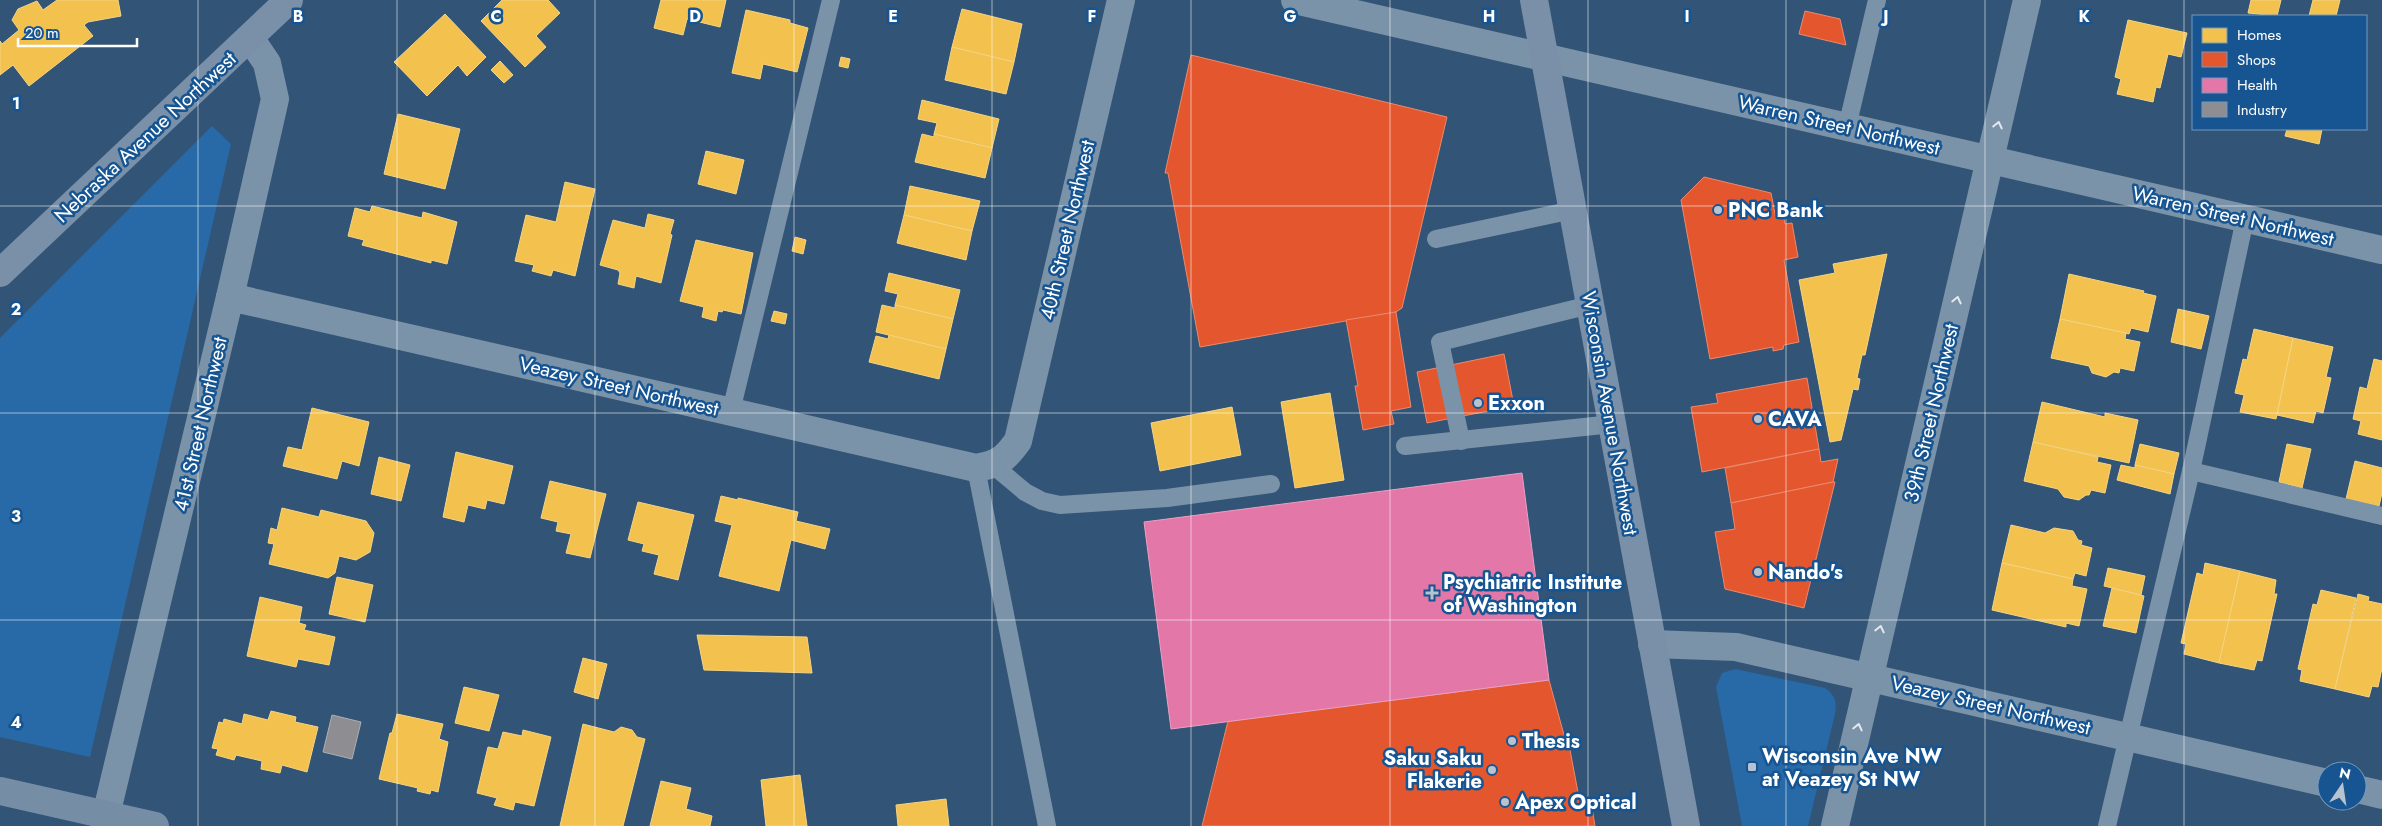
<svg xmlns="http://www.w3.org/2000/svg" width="2382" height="826" viewBox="0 0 2382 826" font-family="Jost,sans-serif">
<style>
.green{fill:#276aa7}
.homes{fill:#f2c14e;stroke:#f6d483}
.shops{fill:#e4572e;stroke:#ec896d}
.health{fill:#e377a8;stroke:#eba0c2}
.industry{fill:#8d8d92;stroke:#afafb3}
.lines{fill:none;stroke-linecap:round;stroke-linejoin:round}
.service{stroke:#7b93a9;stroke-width:18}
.minor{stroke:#7b93a9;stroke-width:28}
.secondary{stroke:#768ea5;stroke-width:28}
.primary{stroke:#7990a8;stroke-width:28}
.oneway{stroke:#e5e9ee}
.grid{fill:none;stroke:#fff;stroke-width:1;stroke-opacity:0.55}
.poi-dot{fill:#b7c3cf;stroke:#165592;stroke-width:2}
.labels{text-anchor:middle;stroke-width:5;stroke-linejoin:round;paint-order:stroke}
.street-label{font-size:20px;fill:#fff;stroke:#165592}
.poi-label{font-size:20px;font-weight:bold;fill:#fff;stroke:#165592;text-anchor:start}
.grid-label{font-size:16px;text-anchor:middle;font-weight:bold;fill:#fff;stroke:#165592;stroke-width:5;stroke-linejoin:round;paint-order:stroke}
</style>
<rect width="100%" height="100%" fill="#325476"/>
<!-- green -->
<g class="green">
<path d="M212,126L231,144L90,757L0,737V338Z"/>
<path d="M1735,669L1825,688C1835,695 1837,702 1835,714L1808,826H1742L1716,687L1722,673Z"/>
</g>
<!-- homes -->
<g class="homes">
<path d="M57,0H118L121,16L88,22L84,25L93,36L29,86L13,65L0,75V41L2,44L19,30L12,20L18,9L37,1L43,10Z"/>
<path d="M502,0H548L560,13L536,36L546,47L525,67L481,21Z"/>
<path d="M661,0H726L720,27L687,19L683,35L654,28Z"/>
<path d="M2251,0H2281L2277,16L2248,13Z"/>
<path d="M2313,0H2340L2336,16H2309Z"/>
<path d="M962,9L1022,24L1014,62L952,47Z"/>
<path d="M746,10L790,20V23L808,28L797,72L763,64L760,79L732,73Z"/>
<path d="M445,14L486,57L467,76L458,65L427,96L394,62Z"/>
<path d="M2128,20L2187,33L2181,57L2168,54L2160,88L2156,87L2153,102L2117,94L2121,79L2115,77Z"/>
<path d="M952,47L1014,62L1006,94L945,80Z"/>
<path d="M841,57L850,59L848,68L839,66Z"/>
<path d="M500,61L513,75L504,83L491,70Z"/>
<path d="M922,100L999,119L992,148L934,134L937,123L918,119Z"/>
<path d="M398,114L460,129L445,189L384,174Z"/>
<path d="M2287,129H2322L2319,144L2285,136Z"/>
<path d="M922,134L934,137V134L992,148L985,178L915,162Z"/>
<path d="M706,151L744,160L736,194L698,184Z"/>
<path d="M565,182L595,189L575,276L553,270L551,276L532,271L534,265L515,261L526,215L556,222Z"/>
<path d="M910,186L980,201L972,231L904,215Z"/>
<path d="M372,206L422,218L423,212L457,222L447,264L431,260V263L362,245L364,240L348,236L355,208L370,212Z"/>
<path d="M648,214L674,220L670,234L672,235L661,283L636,276L634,288L618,284L620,273L618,270L600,265L613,220L645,228Z"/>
<path d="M904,215L972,231L966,260L897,243Z"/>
<path d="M795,237L806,240L803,254L792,251Z"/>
<path d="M696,240L753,253L741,314L723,310L722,312L718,311L716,321L702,317L704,307L680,301Z"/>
<path d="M1887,254L1865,355H1862L1857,378L1860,379L1858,390L1853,389L1841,440L1830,442L1799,280L1835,273L1833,264Z"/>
<path d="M889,273L960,290L953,319L895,305L898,294L885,291Z"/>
<path d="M2069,274L2144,291L2143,293L2156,296L2148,332L2131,328L2129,334L2060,319Z"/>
<path d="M882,305L895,308V305L953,319L946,349L876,332Z"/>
<path d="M2178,309L2209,316L2201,349L2171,342Z"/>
<path d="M774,311L787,314L785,324L771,321Z"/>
<path d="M2060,319L2126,333L2125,339L2140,342L2134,371L2120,368L2119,373L2114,372L2106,377L2092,373L2089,366L2051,358Z"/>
<path d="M2254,329L2293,338L2276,419L2240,412L2244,395L2235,393L2243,359L2247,360Z"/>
<path d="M889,335L946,349L939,379L869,362L876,336L888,339Z"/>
<path d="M2293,338L2333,347L2326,377L2331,378L2323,413L2316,411L2313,423L2277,415Z"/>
<path d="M2374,359L2382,361V440L2358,434L2361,421L2353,419L2360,387L2367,389Z"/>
<path d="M1330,393L1344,480L1295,488L1281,402Z"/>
<path d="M2042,402L2105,417V413L2138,420L2129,463L2033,442Z"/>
<path d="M1232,407L1241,455L1160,471L1151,423Z"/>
<path d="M312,408L369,422L359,466L342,461L337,479L283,466L288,447L302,450Z"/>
<path d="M2033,442L2098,457L2097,462L2111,465L2105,493L2091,490L2089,495H2086L2079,500L2064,497L2058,489L2024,481Z"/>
<path d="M2140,444L2179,453L2174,474L2135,465Z"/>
<path d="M2287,444L2311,449L2302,488L2279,482Z"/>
<path d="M456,452L513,466L504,504L487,500L485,509L468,505L464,522L443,517Z"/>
<path d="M379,457L410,465L401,501L371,494Z"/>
<path d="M2355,461L2382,468V493L2379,506L2346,499Z"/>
<path d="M2121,465L2135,468V465L2174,474L2170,494L2117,480Z"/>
<path d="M550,481L606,494L590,558L566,553L571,534L556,531L558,522L541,518Z"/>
<path d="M721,496L738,500V498L798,512L796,521L830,529L825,549L791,540L779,591L719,576L732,525L715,521Z"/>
<path d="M638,502L694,515L678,580L654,574L659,555L642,551L644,544L628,540Z"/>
<path d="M282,508L319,517L321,510L366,521L374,533L370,552L356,560L339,556L335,573L328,578L269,564L274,544L268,543L271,528L277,530Z"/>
<path d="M2011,525L2045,533L2054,528L2073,531L2078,540L2082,541L2081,545L2092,548L2086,576L2075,573L2073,579L2002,563Z"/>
<path d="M2002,563L2073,579L2072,586L2087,589L2079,626L2066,623V627L1992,610Z"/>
<path d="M2205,563L2240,571L2219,663L2184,654L2186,644L2181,643L2197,573L2203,575Z"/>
<path d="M2108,568L2145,576L2141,595L2104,586Z"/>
<path d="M2240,571L2276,580L2274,594H2277L2262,661L2257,660L2254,670L2219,663Z"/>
<path d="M337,577L373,585L365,622L329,614Z"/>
<path d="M2112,588L2144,596L2136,633L2103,626Z"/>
<path d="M2321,590L2356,598L2335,689L2300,681L2302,670L2298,669L2313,604L2317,605Z"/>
<path d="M2358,594L2369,597L2368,601L2382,604V668L2378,687L2372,686L2369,697L2335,689Z"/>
<path d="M260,597L302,607L299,623L306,625L304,630L335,637L329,665L298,659L296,667L247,656Z"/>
<path d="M697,635L807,637L812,673L704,670Z"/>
<path d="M583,658L607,664L598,699L574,692Z"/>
<path d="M464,687L499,695L489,731L455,723Z"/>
<path d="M271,711L296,717L295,722L318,727L307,772L282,765L280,773L261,769L262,761L236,755L234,760L216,755L218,749L212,748L219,722L223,723L224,719L242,724L244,714L268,720Z"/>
<path d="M397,714L443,724L439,739L448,742L438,792L431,790L430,794L417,791L418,788L379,779L390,733H392Z"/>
<path d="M583,724L614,732L621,727L632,730L637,737L645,739L623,826H560Z"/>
<path d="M523,730L551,737L534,806L515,802L513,810L494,805L497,798L477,793L488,747L498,749L503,732L522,736Z"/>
<path d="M800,775L807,826H766L761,780Z"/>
<path d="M661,781L691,788L686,809L712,816L710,826H650Z"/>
<path d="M946,799L949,826H898L896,805Z"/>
</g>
<!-- shops -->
<g class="shops">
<path d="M1805,11L1840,19L1846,45L1799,34Z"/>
<path d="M1191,55L1447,117L1402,308L1396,312L1200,347L1168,173H1165Z"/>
<path d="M1704,177L1771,193L1776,219L1784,218L1785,224L1792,223L1798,257L1784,260L1799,342L1784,345L1783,349L1773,351V347L1710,359L1681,200Z"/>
<path d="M1396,312L1411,407L1391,411L1394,424L1363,430L1355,386H1358L1346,320Z"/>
<path d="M1504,354L1514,406L1427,423L1417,372Z"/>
<path d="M1807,378L1819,449L1702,472L1691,407L1718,403L1716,394Z"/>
<path d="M1819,449L1821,462L1838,459L1833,482L1731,503L1725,468Z"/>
<path d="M1833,482H1835L1804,608L1725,589L1715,532L1735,529L1731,503Z"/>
<path d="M1549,680L1564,735L1567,734L1580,803L1591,802L1595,826H1202L1228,721Z"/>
</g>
<!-- health -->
<path class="health" d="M1522,473L1549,680L1171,729L1144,522Z"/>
<!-- industry -->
<path class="industry" d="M332,715L361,722L352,759L323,752Z"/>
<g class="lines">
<!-- service -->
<g class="service">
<path d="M1847,127L1877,0"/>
<path d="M1436,239L1573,210"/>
<path d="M731,411L831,0"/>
<path d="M1461,441L1440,342L1590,305"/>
<path d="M1405,446L1612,424"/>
<path d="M993,465L1025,492L1042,501L1060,505L1167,498L1271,484"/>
<path d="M976,468L1047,826"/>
<path d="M2191,471L2382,516"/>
<path d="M2107,826L2191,471L2245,219"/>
</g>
<!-- minor -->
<g class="minor">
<path d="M1295,0L2382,250"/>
<path d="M230,297L976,468C999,464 1005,459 1018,441L1121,0"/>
<path d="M1652,644L1736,647L2327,783"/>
<path d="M2357,789L2382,795"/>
<path d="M106,815L230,297L275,99L267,63L250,38"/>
<path d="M1835,826L2027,0"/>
</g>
<!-- secondary -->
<path class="secondary" d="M0,791L155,826"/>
<!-- primary -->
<g class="primary">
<path d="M1534,0L1686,826"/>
<path d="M0,273L289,0"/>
</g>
</g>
<!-- one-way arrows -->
<defs><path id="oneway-chevron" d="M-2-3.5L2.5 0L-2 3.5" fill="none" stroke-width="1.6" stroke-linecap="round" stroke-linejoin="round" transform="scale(1.25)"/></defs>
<g class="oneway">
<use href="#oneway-chevron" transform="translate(1998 125) rotate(-77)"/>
<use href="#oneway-chevron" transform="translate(1957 300) rotate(-77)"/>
<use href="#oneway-chevron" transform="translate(1880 629) rotate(-77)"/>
<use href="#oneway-chevron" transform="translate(1858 727) rotate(-77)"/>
</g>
<!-- grid -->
<path class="grid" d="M198,0V826M397,0V826M595,0V826M794,0V826M992,0V826M1191,0V826M1390,0V826M1588,0V826M1786,0V826M1985,0V826M2184,0V826M0,206H2382M0,413H2382M0,620H2382"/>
<!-- markers -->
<g class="poi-dot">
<circle cx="1718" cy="210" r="5"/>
<circle cx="1478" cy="403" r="5"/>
<circle cx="1758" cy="419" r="5"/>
<circle cx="1758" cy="572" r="5"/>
<path d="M1429.5 585.5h5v5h5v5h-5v5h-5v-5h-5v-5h5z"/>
<circle cx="1512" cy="741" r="5"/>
<rect x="1747" y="762" width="10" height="10" rx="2.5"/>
<circle cx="1492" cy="770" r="5"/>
<circle cx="1505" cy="802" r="5"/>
</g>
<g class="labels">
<!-- street labels -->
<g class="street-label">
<text transform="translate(1839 125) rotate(13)" y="7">Warren Street Northwest</text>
<text transform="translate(145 137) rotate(-43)" y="7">Nebraska Avenue Northwest</text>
<text transform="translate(2233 216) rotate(13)" y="7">Warren Street Northwest</text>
<text transform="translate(1067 230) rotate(-77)" y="7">40th Street Northwest</text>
<text transform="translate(619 386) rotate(13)" y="7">Veazey Street Northwest</text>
<text transform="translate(1610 413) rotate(80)" y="7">Wisconsin Avenue Northwest</text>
<text transform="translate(1931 413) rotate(-77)" y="7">39th Street Northwest</text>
<text transform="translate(200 424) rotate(-77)" y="7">41st Street Northwest</text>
<text transform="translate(1991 705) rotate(13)" y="7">Veazey Street Northwest</text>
</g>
<!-- poi labels -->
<g class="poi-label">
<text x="1728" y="217">PNC Bank</text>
<text x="1488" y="410">Exxon</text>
<text x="1768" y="426">CAVA</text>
<text x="1768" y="579">Nando's</text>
<text x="1443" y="589">Psychiatric Institute<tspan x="1443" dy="23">of Washington</tspan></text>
<text x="1522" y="748">Thesis</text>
<text x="1762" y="763">Wisconsin Ave NW<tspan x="1762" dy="23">at Veazey St NW</tspan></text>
<text x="1482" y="765" text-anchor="end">Saku Saku<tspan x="1482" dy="23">Flakerie</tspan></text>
<text x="1515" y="809">Apex Optical</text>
</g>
</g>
<g class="grid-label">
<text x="298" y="22">B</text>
<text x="496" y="22">C</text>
<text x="695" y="22">D</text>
<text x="893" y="22">E</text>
<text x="1092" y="22">F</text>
<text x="1290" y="22">G</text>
<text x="1489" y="22">H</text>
<text x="1687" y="22">I</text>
<text x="1886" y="22">J</text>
<text x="2084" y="22">K</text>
<text x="16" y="109">1</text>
<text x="16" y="315">2</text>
<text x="16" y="522">3</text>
<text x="16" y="728">4</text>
</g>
<!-- legend -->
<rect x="2192" y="15" width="175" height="115" fill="#165592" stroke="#7399be"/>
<rect x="2202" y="28" width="25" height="15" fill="#f2c14e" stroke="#7399be"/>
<text x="2237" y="40" font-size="15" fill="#ffffff">Homes</text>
<rect x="2202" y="52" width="25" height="15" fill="#e4572e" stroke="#7399be"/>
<text x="2237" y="65" font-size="15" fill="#ffffff">Shops</text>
<rect x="2202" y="78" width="25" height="15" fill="#e377a8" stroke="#7399be"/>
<text x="2237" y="90" font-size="15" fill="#ffffff">Health</text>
<rect x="2202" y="102" width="25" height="15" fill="#8d8d92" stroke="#7399be"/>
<text x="2237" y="115" font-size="15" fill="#ffffff">Industry</text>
<!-- north arrow -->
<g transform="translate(2342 786) rotate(13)"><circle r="24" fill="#165592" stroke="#7399be"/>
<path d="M0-4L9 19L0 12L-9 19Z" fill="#b7c3cf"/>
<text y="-8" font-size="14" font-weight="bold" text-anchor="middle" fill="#ffffff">N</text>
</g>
<!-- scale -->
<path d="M18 38v8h119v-8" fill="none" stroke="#ffffff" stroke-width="2.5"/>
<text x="25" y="38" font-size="15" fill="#ffffff" stroke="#165592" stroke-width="4" paint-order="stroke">20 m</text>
</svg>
